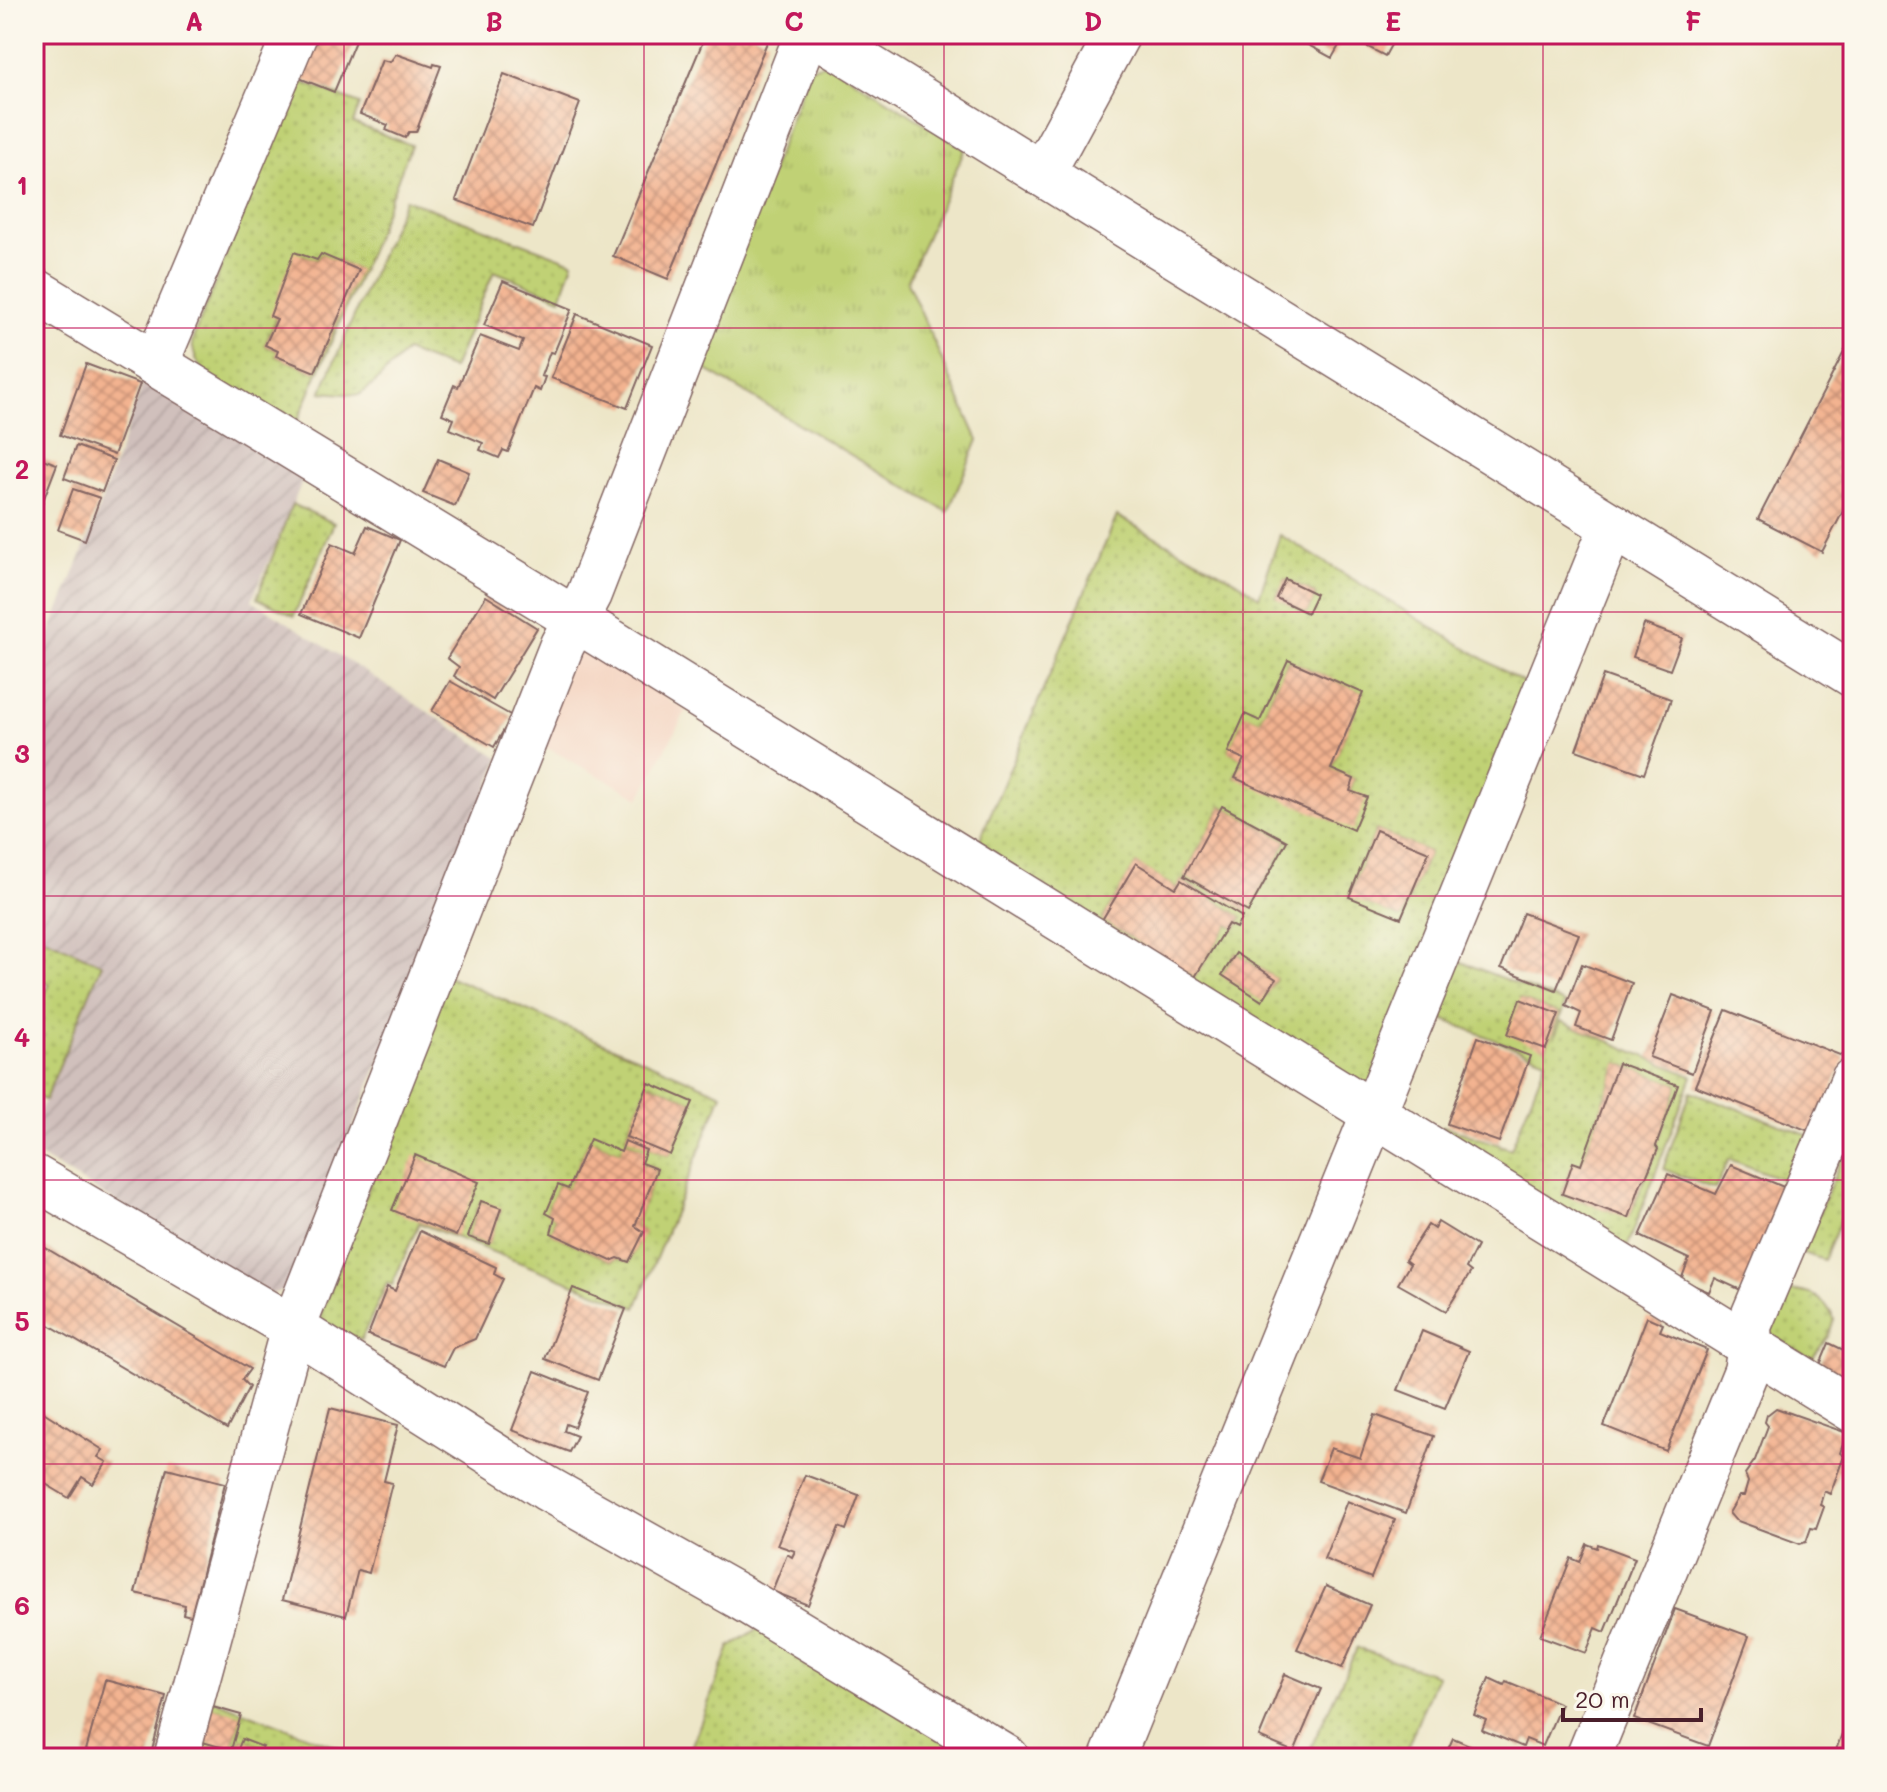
<svg xmlns="http://www.w3.org/2000/svg" width="1887" height="1792" viewBox="0 0 1887 1792" font-family="Mali,sans-serif">
<style>
.built{fill:#f4d3c0}
.industrial{fill:url(#industrial-furrows)}
.grass{fill:url(#grass-tufts);stroke:#857850;stroke-width:2}
.park{fill:url(#park-dots);stroke:#857850;stroke-width:2;fill-rule:evenodd}
.building{fill:url(#building-cross-hatch)}
.lines{fill:none;stroke-linecap:round;stroke-linejoin:round}
.minor-casing{stroke:#836562;stroke-width:47}
.minor{stroke:#fff;stroke-width:44}
.grid{fill:none;stroke:#c2185b;stroke-width:2;stroke-opacity:0.55}
.neatline{fill:none;stroke:#c2185b;stroke-width:3}
.grid-label{font-size:26px;text-anchor:middle;font-weight:bold;fill:#c2185b}
</style>
<defs>
<pattern id="industrial-furrows" width="10" height="10" patternUnits="userSpaceOnUse" patternTransform="scale(2)"><rect width="10" height="10" fill="#d0c0bc"/><path d="M-1 1l2-2M0 10L10 0M9 11l2-2" fill="none" stroke="#b4a5a2"/></pattern>
<pattern id="grass-tufts" width="24" height="20" patternUnits="userSpaceOnUse" patternTransform="scale(2)"><rect width="24" height="20" fill="#c0d174"/><path d="M3 7l-1-3M5 7V3M7 7l1-3M15 17l-1-3M17 17v-4M19 17l1-3" fill="none" stroke="#a6b365"/></pattern>
<pattern id="park-dots" width="8" height="8" patternUnits="userSpaceOnUse" patternTransform="scale(2)"><rect width="8" height="8" fill="#c0d174"/><path d="M2 2h.1M6 6h.1" fill="none" stroke="#a6b365" stroke-width="1.8" stroke-linecap="round"/></pattern>
<pattern id="building-cross-hatch" width="8" height="8" patternUnits="userSpaceOnUse" patternTransform="scale(2)"><rect width="8" height="8" fill="#f3b390"/><path d="M0 0l8 8M0 8l8-8" fill="none" stroke="#c79176"/></pattern>
</defs>
<rect width="100%" height="100%" fill="#fbf7ec"/>
<filter id="ink" filterUnits="userSpaceOnUse"><feTurbulence type="fractalNoise" baseFrequency=".0125" numOctaves="2"/><feDisplacementMap in="SourceGraphic" scale="16" xChannelSelector="R" yChannelSelector="G"/><feConvolveMatrix kernelMatrix="1 2 1 2 8 2 1 2 1" color-interpolation-filters="sRGB"/></filter>
<filter id="wash" filterUnits="userSpaceOnUse"><feTurbulence type="fractalNoise" baseFrequency=".006" numOctaves="4" result="noise"/><feDisplacementMap in="SourceGraphic" scale="32" xChannelSelector="R" yChannelSelector="G"/><feGaussianBlur stdDeviation="1.8" result="paint"/><feColorMatrix in="noise" values="0 0 0 0 0 0 0 0 0 0 0 0 0 0 0 0 0 1.4 0 .05"/><feComposite in="paint" operator="in"/></filter>
<g filter="url(#wash)">
<rect width="100%" height="100%" fill="#ede6c8"/>
<!-- built -->
<path class="built" d="M592,648L686,711L640,798L540,744L574,652Z"/>
<!-- industrial -->
<path class="industrial" d="M145,378L307,470L252,600L500,758L288,1289L271,1294L34,1153V1126L102,964L34,932V672L91,531Z"/>
<!-- grass -->
<path class="grass" d="M828,63L965,149L907,282L978,440L948,512L698,365L810,68Z"/>
<!-- park -->
<g class="park">
<path d="M296,80L360,104L353,123L411,145L369,253L298,420C259,407 195,390 192,341ZM321,254L358,270L315,372L276,356L278,351L265,345L303,255L317,260Z"/>
<path d="M405,199L573,262L561,298L494,271L453,369L406,351L374,384L359,395L321,392Z"/>
<path d="M292,504L334,523L294,616L257,598Z"/>
<path d="M1117,516L1240,583L1259,597L1280,535L1525,684L1371,1095L977,846ZM1286,579L1316,594L1307,613L1276,597ZM1288,660L1362,693L1331,769L1354,779L1350,791L1235,778L1244,759L1229,751L1245,715L1260,721ZM1222,806L1287,841L1248,911L1184,876ZM1376,830L1429,852L1401,918L1349,896ZM1136,864L1176,888L1182,880L1242,917L1236,928L1228,924L1195,977L1102,920ZM1236,953L1276,979L1262,1000L1222,975Z"/>
<path d="M34,933L102,964L45,1100L34,1096V1035L38,1025L34,1014L50,984L34,976Z"/>
<path d="M1459,961L1565,1003L1554,1038L1561,1021L1692,1076L1627,1248L1438,1136L1443,1126L1511,1149L1546,1060L1437,1017ZM1520,999L1559,1014L1546,1048ZM1618,1063L1678,1085L1656,1146L1658,1149L1629,1217L1562,1194L1573,1163L1581,1165Z"/>
<path d="M448,976L722,1094L636,1308L419,1223L392,1285L387,1283L361,1340L318,1322ZM649,1083L693,1102L669,1155L626,1136ZM590,1139L621,1152L626,1141L645,1150L641,1163L657,1169L635,1226L643,1232L629,1262L618,1258L611,1261L551,1233L555,1218L547,1212L558,1185L568,1189ZM480,1202L501,1209L488,1244L468,1237Z"/>
<path d="M1691,1091L1815,1138L1795,1184L1729,1159L1715,1189L1663,1169Z"/>
<path d="M1853,1132V1190L1824,1260L1802,1253Z"/>
<path d="M1787,1290C1811,1292 1824,1296 1834,1319L1828,1337L1811,1359L1773,1336L1766,1326Z"/>
<path d="M762,1626L973,1758H687L730,1647Z"/>
<path d="M1357,1648L1437,1675L1403,1758H1306Z"/>
<path d="M208,1698L338,1747L335,1758H258L263,1747L242,1739L236,1754L245,1758H194ZM209,1706L241,1716L231,1749V1750Z"/>
</g>
<g id="blocks">
<!-- building -->
<g class="building">
<path d="M317,34H358L334,92L299,78Z"/>
<path d="M706,34H752L768,40L668,279L613,256Z"/>
<path d="M1288,34H1397L1385,56L1345,35L1332,58Z"/>
<path d="M396,54L433,67L434,64L441,66L416,132H409L405,138L386,130L388,125L360,114L382,60L390,62Z"/>
<path d="M504,74L580,103L533,228L456,200Z"/>
<path d="M294,252L317,260L321,254L359,270L315,372L276,356L278,351L265,345L277,319L270,316Z"/>
<path d="M503,281L572,309L554,353L550,352L541,376L545,377L540,391L534,388L508,452L503,450L499,458L480,450L483,443L450,429L454,419L442,414L454,385L458,387L480,336L519,351L523,341L484,325Z"/>
<path d="M577,314L652,345L627,408L551,378Z"/>
<path d="M1846,348L1853,351V492L1822,552L1758,519Z"/>
<path d="M86,364L140,384L114,455L60,435Z"/>
<path d="M76,446L114,460L102,492L64,478Z"/>
<path d="M34,456L57,464L41,506L34,504Z"/>
<path d="M438,459L469,472L455,506L423,493Z"/>
<path d="M73,489L100,498L85,540L58,530Z"/>
<path d="M367,526L400,540L359,638L301,614L332,543L355,553Z"/>
<path d="M1285,579L1316,594L1307,613L1276,598Z"/>
<path d="M486,596L537,628L493,700L454,676L459,667L447,658Z"/>
<path d="M1644,624L1682,638L1670,670L1633,657Z"/>
<path d="M1288,660L1363,693L1331,769L1354,779L1350,791L1367,797L1353,830L1235,778L1244,759L1228,752L1245,714L1260,721Z"/>
<path d="M1603,675L1671,699L1644,774L1576,750Z"/>
<path d="M450,681L512,716L494,747L432,711Z"/>
<path d="M1222,806L1287,841L1248,912L1184,876Z"/>
<path d="M1376,830L1429,852L1401,918L1349,897Z"/>
<path d="M1136,863L1176,888L1181,880L1242,917L1236,928L1228,924L1195,977L1102,920Z"/>
<path d="M1523,913L1579,934L1556,990L1501,968Z"/>
<path d="M1236,953L1276,979L1262,1001L1222,975Z"/>
<path d="M1582,964L1632,983L1611,1040L1576,1027L1581,1013L1566,1006Z"/>
<path d="M1673,995L1715,1011L1692,1073L1649,1057Z"/>
<path d="M1520,999L1559,1014L1546,1049L1507,1035Z"/>
<path d="M1726,1010L1845,1057L1814,1133L1695,1086Z"/>
<path d="M1478,1037L1530,1056L1499,1142L1447,1124Z"/>
<path d="M1618,1063L1678,1085L1656,1146L1658,1149L1647,1175L1641,1183L1629,1218L1562,1194L1573,1162L1581,1165Z"/>
<path d="M649,1083L693,1102L670,1155L626,1137Z"/>
<path d="M590,1139L621,1152L625,1141L646,1150L641,1163L657,1169L635,1226L644,1232L629,1262L618,1258L611,1261L551,1233L555,1218L546,1213L558,1185L568,1189Z"/>
<path d="M415,1155L479,1182L456,1236L392,1210Z"/>
<path d="M1731,1165L1791,1190L1745,1292L1715,1278L1709,1292L1681,1280L1689,1259L1640,1236L1668,1174L1716,1194Z"/>
<path d="M481,1201L501,1208L489,1244L468,1237Z"/>
<path d="M1438,1222L1477,1246L1466,1268L1471,1272L1446,1311L1398,1284L1410,1264L1405,1260L1428,1225L1434,1229Z"/>
<path d="M420,1231L496,1267L494,1274L503,1279L475,1339L453,1348L444,1366L368,1335L387,1287L395,1291Z"/>
<path d="M34,1241L250,1369L242,1380L249,1387L227,1429L34,1316Z"/>
<path d="M573,1288L626,1309L598,1380L545,1359Z"/>
<path d="M1647,1317L1663,1324L1660,1331L1707,1350L1666,1451L1604,1426Z"/>
<path d="M1422,1331L1469,1351L1445,1408L1398,1390Z"/>
<path d="M1829,1343L1852,1354L1842,1377L1819,1367Z"/>
<path d="M535,1371L588,1392L574,1427L566,1424L564,1431L577,1436L569,1452L512,1430Z"/>
<path d="M34,1406L103,1450L98,1457L107,1462L93,1484L82,1477L69,1498L34,1477Z"/>
<path d="M330,1408L398,1425L384,1481L392,1483L369,1573L358,1570L346,1616L282,1600Z"/>
<path d="M1776,1408L1847,1433L1840,1453L1844,1456L1830,1494L1824,1491L1820,1505L1824,1507L1816,1529L1811,1528L1806,1542L1800,1544L1735,1520L1729,1513L1739,1496H1744L1748,1482L1745,1474L1755,1460L1768,1426L1765,1422L1767,1415Z"/>
<path d="M1375,1415L1434,1436L1406,1513L1318,1481L1331,1448L1360,1458Z"/>
<path d="M167,1468L225,1483L191,1616L183,1614L185,1605L135,1593Z"/>
<path d="M805,1475L859,1495L846,1530L839,1527L808,1605L772,1591L787,1554L792,1557L795,1551L777,1545Z"/>
<path d="M1347,1501L1395,1520L1371,1578L1324,1559Z"/>
<path d="M1587,1544L1597,1548L1598,1544L1635,1558L1605,1632L1596,1628L1586,1653L1540,1636L1571,1558L1580,1562Z"/>
<path d="M1326,1586L1370,1605L1342,1668L1297,1649Z"/>
<path d="M1675,1609L1749,1636L1708,1746L1634,1719Z"/>
<path d="M1285,1674L1321,1689L1294,1752L1259,1737Z"/>
<path d="M1489,1678L1504,1685L1506,1681L1561,1704L1543,1746L1526,1739L1523,1747L1482,1730L1486,1720L1474,1715Z"/>
<path d="M105,1680L166,1696L150,1758H84Z"/>
<path d="M209,1706L241,1715L231,1750L199,1741Z"/>
<path d="M1849,1715L1853,1717V1758H1833Z"/>
<path d="M1453,1738L1499,1758H1444Z"/>
<path d="M242,1739L263,1747L258,1758H245L236,1754Z"/>
</g>
</g>
</g>
<g filter="url(#ink)">
<use href="#blocks" fill-opacity="0" stroke="#836562" stroke-width="2"/>
<g class="lines">
<!-- minor casing -->
<g class="minor-casing">
<g id="minor">
<path d="M816,34L1853,675"/>
<path d="M1042,174L1118,34"/>
<path d="M34,290L575,619L1853,1410"/>
<path d="M156,364L295,34"/>
<path d="M34,1177L293,1328L546,1488L738,1596L1007,1758"/>
<path d="M176,1758L293,1328L562,645L589,594L807,34"/>
<path d="M1112,1758L1612,526"/>
<path d="M1588,1758L1746,1371L1750,1347L1749,1326L1853,1080"/>
</g>
</g>
<!-- minor -->
<use href="#minor" class="minor"/>
</g>
</g>
<!-- grid -->
<path class="grid" d="M344,34V1758M644,34V1758M944,34V1758M1243,34V1758M1543,34V1758M34,328H1853M34,612H1853M34,896H1853M34,1180H1853M34,1464H1853"/>
<!-- margin -->
<rect width="1887" height="1792" fill="none" stroke="#fbf7ec" stroke-width="88"/>
<!-- scale -->
<path d="M1563 1708v12h138v-12" fill="none" stroke="#4a1f2b" stroke-width="4"/>
<text x="1575" y="1708" font-size="24" fill="#4a1f2b" stroke="#fbf7ec" stroke-width="6" paint-order="stroke">20 m</text>
<rect x="44" y="44" width="1799" height="1704" class="neatline"/>
<g class="grid-label">
<text x="194" y="31">A</text>
<text x="494" y="31">B</text>
<text x="794" y="31">C</text>
<text x="1093" y="31">D</text>
<text x="1393" y="31">E</text>
<text x="1693" y="31">F</text>
<text x="22" y="195">1</text>
<text x="22" y="479">2</text>
<text x="22" y="763">3</text>
<text x="22" y="1047">4</text>
<text x="22" y="1331">5</text>
<text x="22" y="1615">6</text>
</g>
</svg>
